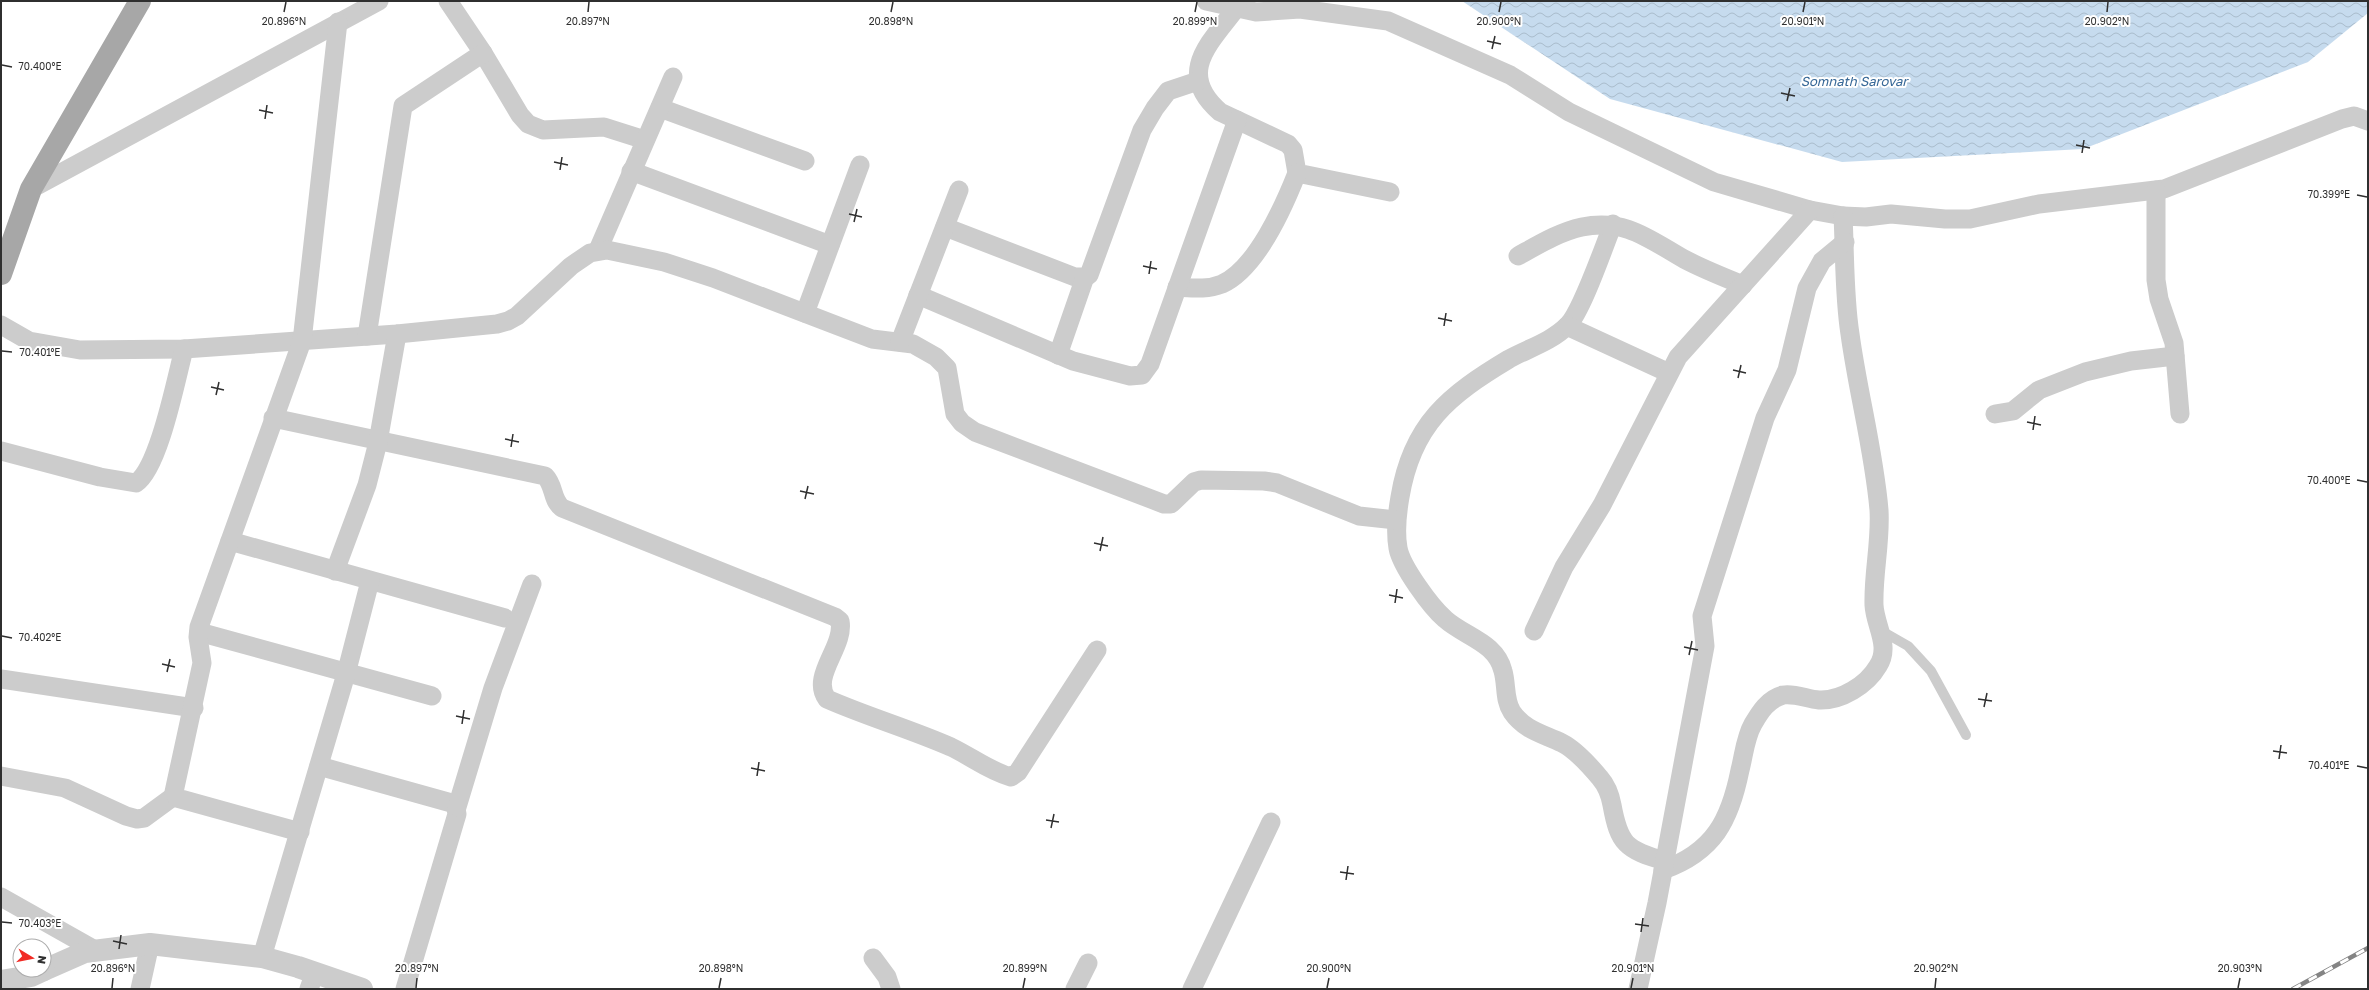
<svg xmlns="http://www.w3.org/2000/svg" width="2369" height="990" viewBox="0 0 2369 990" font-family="'Golos Text',sans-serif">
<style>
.water{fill:url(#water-waves)}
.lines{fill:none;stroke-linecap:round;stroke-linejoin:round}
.service{stroke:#ccc;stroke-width:10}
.minor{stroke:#ccc;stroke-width:19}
.tertiary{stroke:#ccc;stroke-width:22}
.primary{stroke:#a7a7a7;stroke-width:22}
.rail-casing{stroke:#848484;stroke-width:4.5}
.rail{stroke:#fff;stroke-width:3;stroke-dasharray:9;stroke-linecap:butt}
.ticks{fill:none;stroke:#2f2f2f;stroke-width:1.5}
.labels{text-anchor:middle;stroke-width:4;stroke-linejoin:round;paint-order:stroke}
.water-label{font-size:13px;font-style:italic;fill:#376897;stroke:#fff}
.ticks-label{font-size:10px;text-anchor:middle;fill:#2f2f2f;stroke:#fff;stroke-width:4;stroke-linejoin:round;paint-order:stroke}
</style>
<defs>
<pattern id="water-waves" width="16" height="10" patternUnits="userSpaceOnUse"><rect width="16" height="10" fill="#c6dbee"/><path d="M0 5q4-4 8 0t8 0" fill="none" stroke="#aabccc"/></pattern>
</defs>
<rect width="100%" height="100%" fill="#fff"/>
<!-- water -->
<path class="water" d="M1462,1H2368V13L2308,62L2083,149L1842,162L1610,99Z"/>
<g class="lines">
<!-- service -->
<path class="service" d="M1880,630L1908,646L1931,671L1966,735"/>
<!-- minor -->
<g class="minor">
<path d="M448,1L483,53L520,115L528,124L543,130L604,127L645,140"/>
<path d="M1206,1L1256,12L1300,9L1388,21L1510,75L1569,112L1714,182L1810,210L1843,216L1866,217L1891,214L1945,219H1970L2039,204L2164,189L2342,119L2354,116L2368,121"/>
<path d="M1237,7C1210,43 1175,73 1220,112L1288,144L1293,150L1297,173L1390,192"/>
<path d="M660,108L805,161"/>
<path d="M631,171L830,245"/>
<path d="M31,189L379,1"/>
<path d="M2156,190V280L2159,299L2174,343L2180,414"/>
<path d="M1613,224C1604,246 1582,311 1568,325C1551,342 1529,348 1509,359C1449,395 1412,424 1400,497C1397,514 1395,531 1398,548C1401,566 1431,607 1445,619C1465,637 1496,642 1503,671C1507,685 1504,700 1512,712C1525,731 1544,734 1562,743C1576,750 1590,766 1600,778C1607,786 1610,794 1612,805C1619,844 1626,850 1665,861"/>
<path d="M945,227L1075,277H1085L1089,275L1142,130L1155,108L1168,91L1198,81"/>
<path d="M598,250L673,77"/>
<path d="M1518,256C1538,245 1559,232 1582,227C1624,218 1649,239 1684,259C1703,269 1723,277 1743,285"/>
<path d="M1177,287C1193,288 1207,290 1222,284C1256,269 1284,206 1297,173"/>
<path d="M918,295L1073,361L1130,376L1142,375L1150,364L1237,120"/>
<path d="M805,313L860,165"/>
<path d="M1,325L29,341L80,350L184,349L397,334L497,324L508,321L517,316L571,266L590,253L607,250L664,262L713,278L872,339L913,344L936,357L947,368L955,414L962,423L975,432L1164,504H1171L1194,482L1201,480L1264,481L1277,483L1359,516L1396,520"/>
<path d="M1567,326L1669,373"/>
<path d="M367,336L403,106L483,53"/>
<path d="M900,342L959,190"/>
<path d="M1058,355L1085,277"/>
<path d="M1995,414L2013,411L2039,390L2085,372L2131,361L2175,356"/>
<path d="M273,418L545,476C555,486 551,499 562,508L835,617L840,621C845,647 810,676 827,699C868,717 910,729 951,747C972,757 989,771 1011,777L1018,772L1097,650"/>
<path d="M1,451L100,477L136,483C159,468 176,379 184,349"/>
<path d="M230,541L505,618"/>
<path d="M335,571L367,485L378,442L397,334"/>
<path d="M1534,631L1564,567L1602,505L1678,357L1810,210"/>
<path d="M199,632L432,696"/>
<path d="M1,679L194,708"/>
<path d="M319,766L455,804L457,814L405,989"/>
<path d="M1,776L65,788L126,816L137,819L144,818L174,796"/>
<path d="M457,807L493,688L532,584"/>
<path d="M300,832L177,798L174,792L202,663L198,637L199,627L302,341L338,22"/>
<path d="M1663,870C1714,852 1730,820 1740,770C1744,755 1745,738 1753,724C1760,712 1768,699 1783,695C1795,693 1807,699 1819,700C1841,701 1867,685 1878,666C1891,646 1875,626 1874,605C1873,573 1881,542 1879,510C1874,451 1858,393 1850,334C1844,296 1845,255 1843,216"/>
<path d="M1,897L95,950"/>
<path d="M262,957L346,674L370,581"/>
<path d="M873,958L887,977L891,989"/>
<path d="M140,989L150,944"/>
<path d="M309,989L315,972"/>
<path d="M1075,989L1088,963"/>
<path d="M1192,989L1271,822"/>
<path d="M1638,989L1657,903L1705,646L1702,616L1765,418L1787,370L1807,288L1822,261L1845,242"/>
</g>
<!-- tertiary -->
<g class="tertiary">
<path d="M44,970L85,952L150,944L262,957L298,967L362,989"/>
<path d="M1,981L31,976L44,970"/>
</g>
<!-- primary -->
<path class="primary" d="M1,274L31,189L140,1"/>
<!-- rail casing -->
<g class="rail-casing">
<path id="rail" d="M2293,989L2368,948"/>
</g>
<!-- rail -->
<use href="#rail" class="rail"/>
</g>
<!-- ticks -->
<path class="ticks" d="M284,12L286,2M588,12L589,2M891,12L893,2M1195,12L1197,2M1499,12L1501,2M1803,12L1805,2M2107,12L2108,2M1487,41L1501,44M1492,49L1495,36M2,65L12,67M1781,93L1795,96M1787,101L1790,88M259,110L273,113M265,119L267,105M2076,145L2090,148M2082,153L2084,140M554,162L568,165M560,170L562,157M2357,195L2367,197M849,214L862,217M854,222L857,209M1143,266L1157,269M1149,274L1151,261M1438,318L1452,321M1444,326L1446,313M2,351L12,352M1733,370L1746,373M1738,378L1741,365M211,387L224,390M216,395L219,382M2027,422L2041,425M2033,430L2035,416M505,439L519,442M511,447L513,434M2357,480L2367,482M800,491L814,494M805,499L808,486M1094,543L1108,546M1100,551L1103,537M1389,595L1403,598M1395,603L1397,589M2,636L12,638M1684,647L1698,650M1689,655L1692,641M162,664L175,667M167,672L170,659M1978,699L1992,701M1984,707L1987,693M456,716L470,719M462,724L464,710M2273,751L2287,753M2279,759L2281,745M2357,766L2367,768M751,768L765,771M757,776L759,762M1046,820L1059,822M1051,828L1054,814M1340,872L1354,874M1346,880L1348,866M2,922L12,923M1635,924L1649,926M1641,932L1643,918M113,941L127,944M119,949L121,935M112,988L113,978M416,988L417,978M719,988L721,978M1023,988L1025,978M1327,988L1329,978M1631,988L1633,978M1935,988L1936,978M2238,988L2240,978"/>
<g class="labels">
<!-- water labels -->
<g class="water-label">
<text x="1854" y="86">Somnath Sarovar</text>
</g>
</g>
<g class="ticks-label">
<text x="284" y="25">20.896°N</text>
<text x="588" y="25">20.897°N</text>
<text x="891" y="25">20.898°N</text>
<text x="1195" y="25">20.899°N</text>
<text x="1499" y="25">20.900°N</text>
<text x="1803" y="25">20.901°N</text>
<text x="2107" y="25">20.902°N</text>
<text x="40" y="70">70.400°E</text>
<text x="2329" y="198">70.399°E</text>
<text x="40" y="356">70.401°E</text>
<text x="2329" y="484">70.400°E</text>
<text x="40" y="641">70.402°E</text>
<text x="2329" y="769">70.401°E</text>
<text x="40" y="927">70.403°E</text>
<text x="113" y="972">20.896°N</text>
<text x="417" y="972">20.897°N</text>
<text x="721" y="972">20.898°N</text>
<text x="1025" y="972">20.899°N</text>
<text x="1329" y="972">20.900°N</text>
<text x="1633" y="972">20.901°N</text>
<text x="1936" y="972">20.902°N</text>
<text x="2240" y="972">20.903°N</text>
</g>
<!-- border -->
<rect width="2369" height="990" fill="none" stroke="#2f2f2f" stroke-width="4"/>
<!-- north arrow -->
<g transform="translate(32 958) rotate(100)"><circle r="19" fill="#ffffff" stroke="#acacac"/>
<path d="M0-3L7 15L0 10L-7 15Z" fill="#f12b25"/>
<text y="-6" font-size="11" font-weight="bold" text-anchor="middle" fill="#2f2f2f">N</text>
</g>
</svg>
